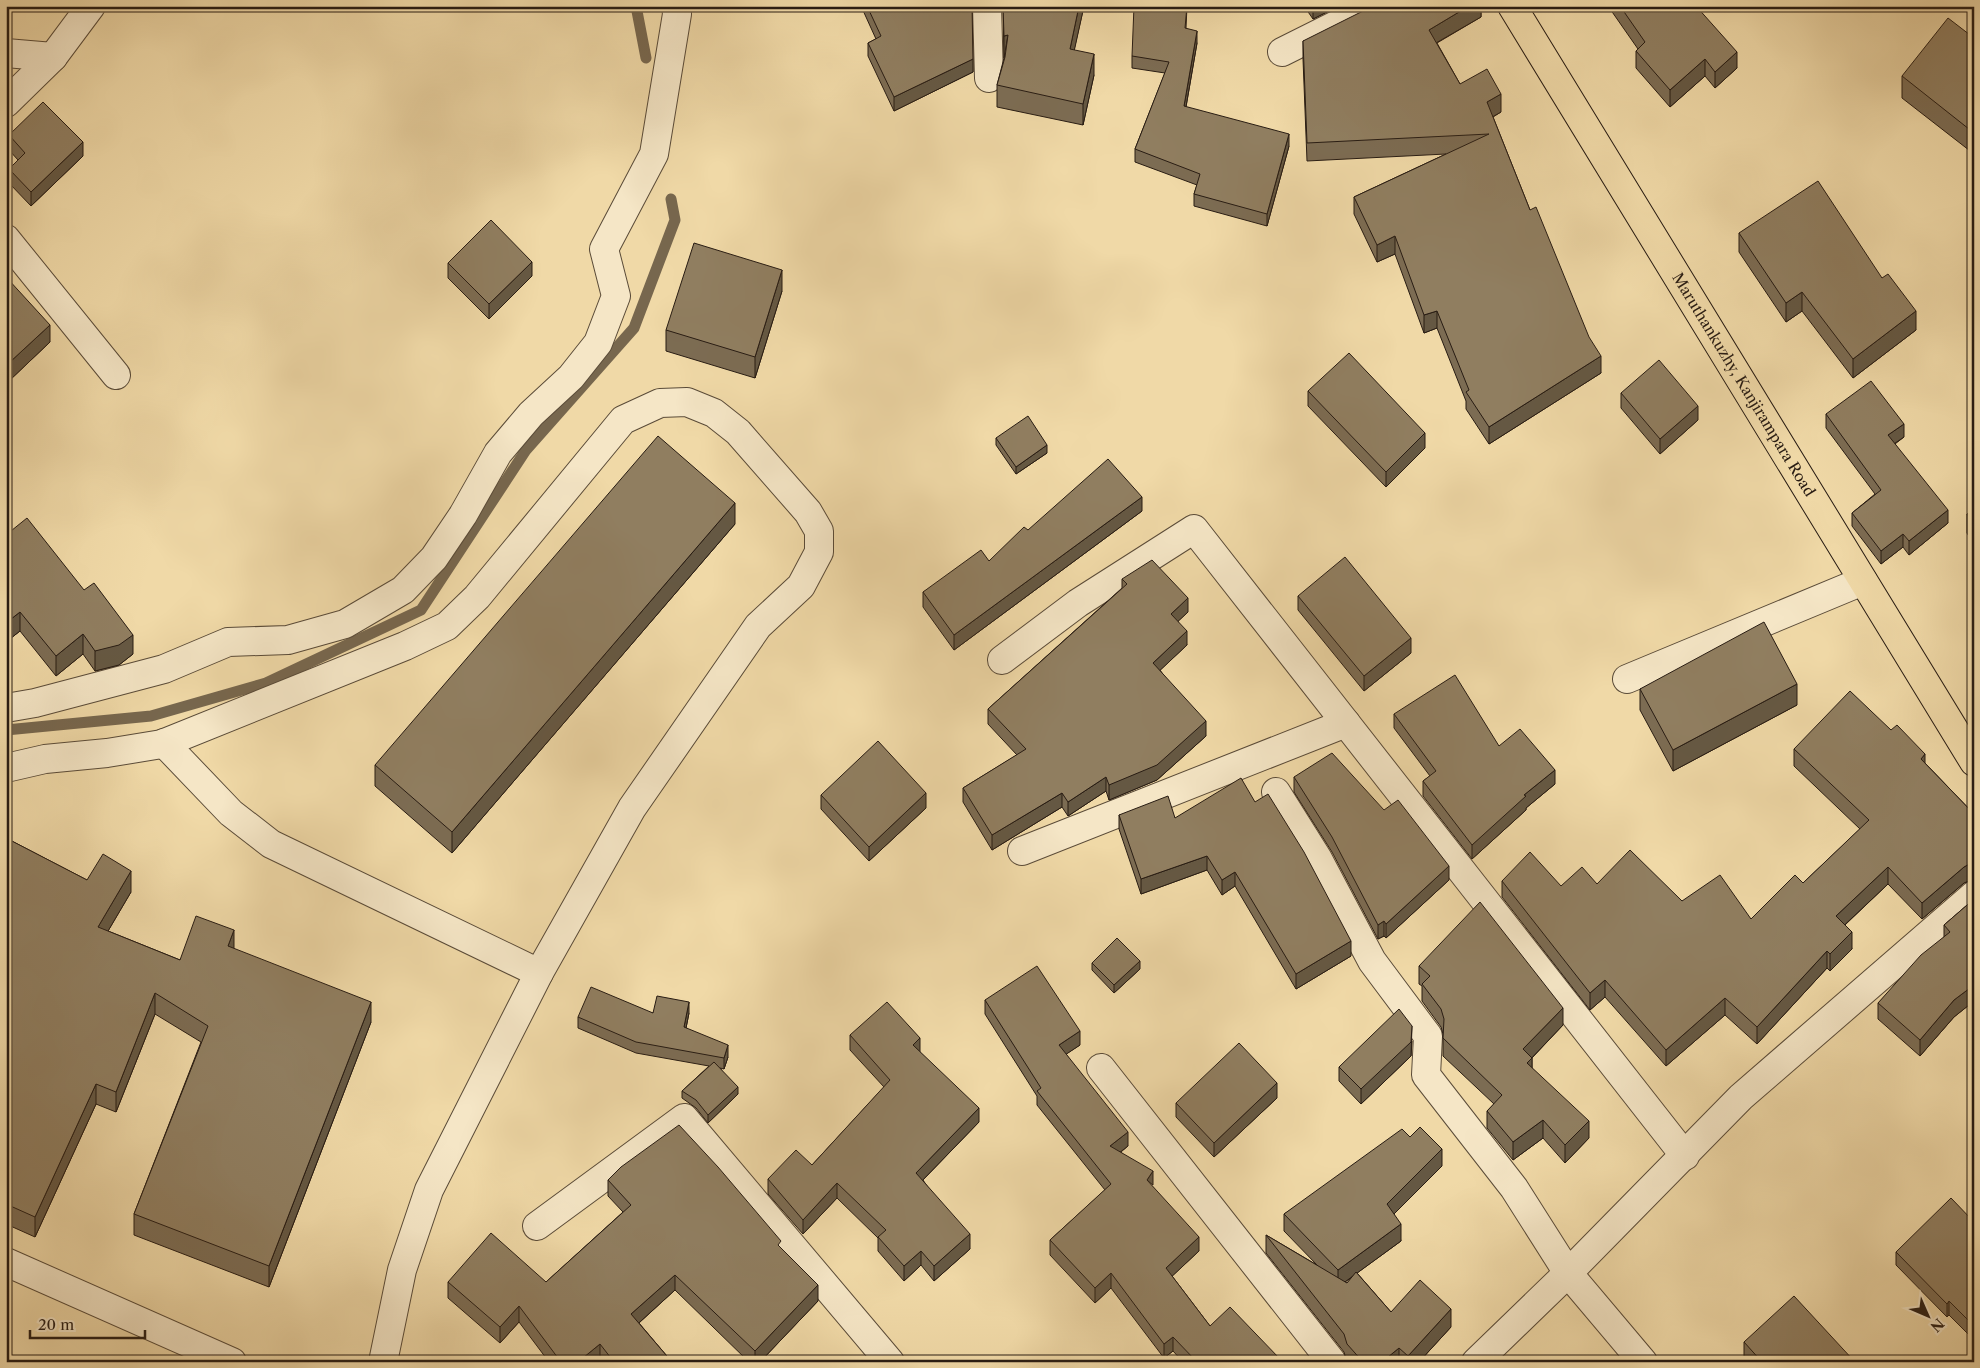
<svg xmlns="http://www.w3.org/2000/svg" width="1980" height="1368" viewBox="0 0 1980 1368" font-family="'Libre Caslon Text',serif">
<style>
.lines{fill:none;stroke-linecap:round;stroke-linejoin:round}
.stream{stroke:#77674e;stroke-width:11}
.minor-casing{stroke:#5a4b38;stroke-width:30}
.major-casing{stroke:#281c13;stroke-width:30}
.minor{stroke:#f5e6c6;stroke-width:28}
.major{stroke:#f0d9a7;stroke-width:28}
.wall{fill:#7c6c53;stroke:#281c13;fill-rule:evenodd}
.shaded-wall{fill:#655843;stroke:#281c13}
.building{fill:#907e60;stroke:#281c13}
.labels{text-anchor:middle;stroke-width:4.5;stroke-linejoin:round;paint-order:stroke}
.street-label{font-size:15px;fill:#281c13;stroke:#f5e6c6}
</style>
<rect width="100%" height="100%" fill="#f0d9a7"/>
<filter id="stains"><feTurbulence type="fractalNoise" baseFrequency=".004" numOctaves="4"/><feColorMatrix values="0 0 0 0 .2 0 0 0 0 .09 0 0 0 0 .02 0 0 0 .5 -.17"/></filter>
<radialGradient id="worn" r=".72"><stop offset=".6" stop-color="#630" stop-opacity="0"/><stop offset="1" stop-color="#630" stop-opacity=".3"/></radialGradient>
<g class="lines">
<!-- stream -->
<g class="stream">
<path d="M636,6L646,58"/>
<path d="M6,730L151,716L266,683L421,610L526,450L634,328L675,220L671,199"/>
</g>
<!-- minor casing -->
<g class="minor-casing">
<g id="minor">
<path d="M987,6L989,78"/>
<path d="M1282,52L1374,6"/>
<path d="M6,53L53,57"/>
<path d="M6,103L53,57L91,6"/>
<path d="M6,239L116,375"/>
<path d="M1002,660L1078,603L1194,529L1685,1156"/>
<path d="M1627,679L1863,581"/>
<path d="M6,708L35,703L164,669L228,642L288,640L345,624L403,590L434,558L463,515L498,453L531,414L571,377L598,343L616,296L604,249L654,154L677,14L676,6"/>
<path d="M164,743L231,813L271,844L539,973"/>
<path d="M6,768L45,759L107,753L162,744L405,646L447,626L477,597L623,420L660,403L687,402L714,413L738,432L808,512L819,531V552L801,586L758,626L632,808L539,973L429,1190L402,1270L383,1362"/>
<path d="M1276,792L1318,859L1372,961L1428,1036L1426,1075L1514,1188L1568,1273L1643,1362"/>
<path d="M1022,851L1346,723"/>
<path d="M1101,1068L1332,1362"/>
<path d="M537,1226L684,1118L890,1362"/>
<path d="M6,1262L232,1362"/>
<path d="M1476,1362L1568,1273L1741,1097L1974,895"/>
</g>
</g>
<!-- major casing -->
<g class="major-casing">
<g id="major">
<path id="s1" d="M1512,6L1974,762"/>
</g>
</g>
<!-- minor -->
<use href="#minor" class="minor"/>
<!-- major -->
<use href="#major" class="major"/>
</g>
<!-- wall -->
<g class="wall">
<path d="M861,6H972L973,72L894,111L868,56V43L876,39Z"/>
<path d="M1003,6H1084L1074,50L1094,75L1083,125L997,107V85L1004,58Z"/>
<path d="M1187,6L1186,28L1197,43L1186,107L1289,146L1267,226L1194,206V194L1197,185L1135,162V149L1165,73L1132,68V56Z"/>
<path d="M1304,6H1339L1313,19Z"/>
<path d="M1481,6V17L1437,43L1460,84L1501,112L1493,117L1530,210L1601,373L1489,444L1466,409V401L1437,328L1424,333L1395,254L1377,262L1354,214V197L1446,154L1307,161L1303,59V41Z"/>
<path d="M1608,6H1696L1737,68L1715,88L1705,76L1670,107L1636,68V51L1638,49Z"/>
<path d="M1974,38V154L1902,98V76Z"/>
<path d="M9,135L83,156L31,206L9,183V169L18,160L9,150Z"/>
<path d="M1739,233L1882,278L1916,330L1853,378L1802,311L1786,322L1739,252Z"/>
<path d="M448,263L532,276L489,319L448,278Z"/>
<path d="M6,278L50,342L10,380L6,376Z"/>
<path d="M782,291L755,378L666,351V330Z"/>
<path d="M1308,391L1425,448L1386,487L1308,406Z"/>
<path d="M1621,393L1698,420L1660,454L1621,408Z"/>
<path d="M1826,414L1904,437L1895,444L1948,523L1909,555L1903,547L1881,564L1852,526V513L1875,494L1826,428Z"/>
<path d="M996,438L1047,453L1016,474L996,445Z"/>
<path d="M1974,510V545L1967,533V514Z"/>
<path d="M1142,511L954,650L923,607V592L989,561Z"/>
<path d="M735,524L452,853L375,786V765Z"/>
<path d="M6,535L133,654L119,665L95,671L83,654L56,676L20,631L6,642Z"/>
<path d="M1122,579L1188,612L1178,621L1187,645L1160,670L1206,736L1157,780L1109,800L1106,791L1068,816L1062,807L992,850L963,802V788L1017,755L988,724V709L1122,588Z"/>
<path d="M1298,596L1411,653L1364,691L1298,610Z"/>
<path d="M1640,689L1797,705L1673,771L1640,710Z"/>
<path d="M1394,714L1499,746L1555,784L1526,808V810L1472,859L1423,796V781L1430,776L1394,728Z"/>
<path d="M1794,749L1925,763L1974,814V880H1971L1964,883L1922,919L1888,884L1845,925L1852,949L1830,971L1827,968L1757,1044L1725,1015L1666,1066L1605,997L1590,1010L1502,897V881L1561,886L1597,884L1682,901L1751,919L1803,883L1860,829L1794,766Z"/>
<path d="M1294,777L1449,880L1386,938L1384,936L1378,939L1332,852L1294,792Z"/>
<path d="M821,795L926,808L869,861L821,809Z"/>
<path d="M1119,815L1175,818L1351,956L1296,989L1235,886L1222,895L1207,870L1141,894L1119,829Z"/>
<path d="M6,838L87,880L131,892L108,931L180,960L234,949L371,1022L269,1287L134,1235V1214L201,1042L155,1014L116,1112L96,1104L35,1237L6,1224Z"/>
<path d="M1974,899V1001L1954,1017L1920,1056L1878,1019V1003L1944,937V925Z"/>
<path d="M1092,963L1140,969L1114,993L1092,970Z"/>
<path d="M1419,966L1563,1025L1532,1058V1068L1589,1138L1565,1163L1543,1138L1513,1160L1487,1128V1111L1494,1104L1443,1056V1034L1441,1027L1422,1001V986L1419,984Z"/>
<path d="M985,1000L1080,1045L1066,1054L1128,1146L1121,1152L1152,1186L1199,1251L1172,1276L1210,1326L1280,1362H1183L1173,1351L1164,1358L1111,1288L1095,1303L1050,1255V1240L1105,1190L1037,1105V1096L985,1014Z"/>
<path d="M653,1013H689L686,1028L728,1057L724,1069L720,1068L738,1094L708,1123L696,1108L682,1098V1091L709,1066L636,1053L578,1028V1017Z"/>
<path d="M850,1035L920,1052L979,1122L923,1180L970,1249L934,1281L921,1265L904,1281L878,1251V1238L837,1198L803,1234L768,1194V1179L812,1165L884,1087L850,1050Z"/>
<path d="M1412,1041L1411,1056L1361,1104L1339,1081V1067Z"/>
<path d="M1277,1098L1214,1157L1176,1117V1103Z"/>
<path d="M1410,1137L1442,1166L1394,1214L1401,1241L1357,1273L1391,1312L1451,1327L1419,1362H1347L1344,1352L1266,1253V1235L1317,1265L1284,1231V1214ZM1352,1277L1347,1283L1345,1282Z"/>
<path d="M608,1180L781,1248L818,1301L760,1362H749L675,1290L639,1323L672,1362H601L600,1360L598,1362H549L519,1322L500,1343L448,1298V1282H546L623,1212L608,1196Z"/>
<path d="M1974,1222V1340L1949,1315L1947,1317L1896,1265V1252Z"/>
<path d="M1744,1342L1855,1362H1744Z"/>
</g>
<!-- shaded-wall -->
<g class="shaded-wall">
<path d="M1079,6H1084L1070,70V49Z"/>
<path d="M1313,6H1339L1313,19Z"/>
<path d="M1469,6H1481V17L1429,47V30Z"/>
<path d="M1197,31V43L1184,118V106Z"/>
<path d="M1008,35L1004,58V36Z"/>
<path d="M1737,52V68L1715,88V72Z"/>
<path d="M1094,54V75L1083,125V104Z"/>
<path d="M973,59V72L894,111V97Z"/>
<path d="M1705,59V76L1670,107V90Z"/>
<path d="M1501,94V112L1487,120V102Z"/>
<path d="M1289,134V146L1267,226V214Z"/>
<path d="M83,142V156L31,206V192Z"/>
<path d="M1395,236V254L1377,262V245Z"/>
<path d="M532,262V276L489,319V304Z"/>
<path d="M782,270V291L755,378V357Z"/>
<path d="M1802,292V311L1786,322V303Z"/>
<path d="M1437,311V328L1424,333V315Z"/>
<path d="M1916,311V330L1853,378V359Z"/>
<path d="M50,325V342L10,380V362Z"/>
<path d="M1601,356V373L1489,444V427Z"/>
<path d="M1698,406V420L1660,454V439Z"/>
<path d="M1904,424V437L1888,448V435Z"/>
<path d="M1425,433V448L1386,487V472Z"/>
<path d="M1047,445V453L1016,474V467Z"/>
<path d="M1142,497V511L954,650V635Z"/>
<path d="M735,503V524L452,853V832Z"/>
<path d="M1948,510V523L1909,555V541Z"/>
<path d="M1903,534V547L1881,564V551Z"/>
<path d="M1188,598V612L1171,628V614Z"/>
<path d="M20,612V631L6,642V623Z"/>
<path d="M1187,631V645L1153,677V663Z"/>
<path d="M83,634V654L56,676V656Z"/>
<path d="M133,635V654L119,665L95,671V651Z"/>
<path d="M1411,638V653L1364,691V676Z"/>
<path d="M1797,684V705L1673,771V750Z"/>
<path d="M1206,721V736L1157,780L1109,800V785Z"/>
<path d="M1925,754V771L1921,759Z"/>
<path d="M1555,770V784L1526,808V810L1472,859V845L1524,795Z"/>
<path d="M1106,777V791L1068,816V802Z"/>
<path d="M926,793V808L869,861V847Z"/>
<path d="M1062,793V807L992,850V835Z"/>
<path d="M1207,856V870L1141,894V879Z"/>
<path d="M1971,863V880L1964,883L1922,919V903L1964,867Z"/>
<path d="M1449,866V880L1386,938V924Z"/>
<path d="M1888,867V884L1836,933V916Z"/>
<path d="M131,871V892L98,948V927Z"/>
<path d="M1235,872V886L1222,895V880Z"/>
<path d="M1384,921V936L1378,939V925Z"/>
<path d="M234,930V951L228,946Z"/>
<path d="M1852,932V949L1830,971V954Z"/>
<path d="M1351,941V956L1296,989V974Z"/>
<path d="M1827,951V968L1757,1044V1027Z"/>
<path d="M1140,961V969L1114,993V985Z"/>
<path d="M1605,980V997L1590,1010V993Z"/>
<path d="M1974,985V1001L1954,1017L1920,1056V1040L1954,1000Z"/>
<path d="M155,993V1014L116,1112V1092Z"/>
<path d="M1725,998V1015L1666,1066V1050Z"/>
<path d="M371,1002V1022L269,1287V1266Z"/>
<path d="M689,1002V1013L684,1038V1027Z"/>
<path d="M1563,1008V1025L1523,1067V1049Z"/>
<path d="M1412,1026L1411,1056L1361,1104V1089Z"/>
<path d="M1080,1031V1045L1059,1059V1045Z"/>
<path d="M920,1038V1053L913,1045Z"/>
<path d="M728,1045V1057L724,1069V1058Z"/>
<path d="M1532,1058V1076L1527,1063Z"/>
<path d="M1277,1083V1098L1214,1157V1143Z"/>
<path d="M96,1084V1104L35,1237V1217Z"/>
<path d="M738,1087V1094L708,1123V1115Z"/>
<path d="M979,1108V1122L916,1187V1173Z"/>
<path d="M1543,1120V1138L1513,1160V1142Z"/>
<path d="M1589,1121V1138L1565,1163V1145Z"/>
<path d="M1128,1132V1146L1110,1160V1146Z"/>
<path d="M1442,1149V1166L1387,1221V1204Z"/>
<path d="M1153,1171V1185L1147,1180Z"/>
<path d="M837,1183V1198L803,1234V1220Z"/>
<path d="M1401,1224V1241L1338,1287V1270Z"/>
<path d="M970,1234V1249L934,1281V1266Z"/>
<path d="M1199,1237V1251L1166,1282V1268Z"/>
<path d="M921,1251V1265L904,1281V1266Z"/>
<path d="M1111,1273V1288L1095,1303V1288Z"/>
<path d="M675,1275V1290L631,1330V1314Z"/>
<path d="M818,1285V1301L760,1362H755V1351Z"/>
<path d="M1949,1301V1315L1947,1317V1304Z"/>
<path d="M519,1306V1322L500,1343V1327Z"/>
<path d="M1451,1309V1327L1419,1362H1408V1356Z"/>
<path d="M1173,1337V1351L1164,1358V1344Z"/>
<path d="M600,1344V1360L598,1362H578Z"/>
<path d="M1399,1348V1362H1382Z"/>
</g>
<!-- building -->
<g class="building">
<path d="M867,6H972L973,59L894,97L868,43L881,36Z"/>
<path d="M1003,6H1079L1070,49L1094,54L1083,104L997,85L1005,57L1008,35L1004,36Z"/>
<path d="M1134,6H1187L1185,28L1197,31L1184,106L1289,134L1267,214L1194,194L1200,174L1135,149L1169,62L1132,56Z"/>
<path d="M1373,6H1469L1429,30L1460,84L1487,69L1501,94L1487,102L1530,210L1536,207L1589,337L1601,356L1489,427L1466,392L1469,390L1437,311L1424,315L1395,236L1377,245L1354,197L1489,134L1307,143L1303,41Z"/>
<path d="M1620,6H1696L1737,52L1715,72L1705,59L1670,90L1636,51L1645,42Z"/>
<path d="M1948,18L1974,38V133L1902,76Z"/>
<path d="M43,102L83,142L31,192L9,169L25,153L9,135Z"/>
<path d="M1818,181L1882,278L1888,274L1916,311L1853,359L1802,292L1786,303L1739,233Z"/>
<path d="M491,220L532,262L489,304L448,263Z"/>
<path d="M694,243L782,270L755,357L666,330Z"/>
<path d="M6,278H7L50,325L10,362L6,358Z"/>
<path d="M1349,353L1425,433L1386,472L1308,391Z"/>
<path d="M1659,360L1698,406L1660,439L1621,393Z"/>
<path d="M1871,381L1904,424L1888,435L1948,510L1909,541L1903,534L1881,551L1852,513L1881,490L1826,414Z"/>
<path d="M1028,416L1047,445L1016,467L996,438Z"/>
<path d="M658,436L735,503L452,832L375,765Z"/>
<path d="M1108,459L1142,497L954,635L923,592L981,550L989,561L1024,527L1028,530Z"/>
<path d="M1974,510V526L1967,514Z"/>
<path d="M27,518L84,590L94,583L133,635L119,645L95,651L83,634L56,656L20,612L6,623V535Z"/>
<path d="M1345,557L1411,638L1364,676L1298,596Z"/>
<path d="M1152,560L1188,598L1171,614L1187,631L1153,663L1206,721L1157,765L1109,785L1106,777L1068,802L1062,793L992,835L963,788L1026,749L988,709L1127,584L1122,579Z"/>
<path d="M1764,622L1797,684L1673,750L1640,689Z"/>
<path d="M1455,675L1499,746L1520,729L1555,770L1524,795L1526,796L1472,845L1423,781L1436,771L1394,714Z"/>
<path d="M1850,691L1891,730L1897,725L1925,754L1921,759L1974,814V831L1972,833L1974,836V864L1971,863L1964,867L1922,903L1888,867L1836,916L1852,932L1830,954L1827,951L1757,1027L1725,998L1666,1050L1605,980L1590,993L1502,881L1530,852L1561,886L1582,867L1597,884L1630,850L1682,901L1720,875L1751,919L1795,875L1803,883L1869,820L1794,749Z"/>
<path d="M878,741L926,793L869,847L821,795Z"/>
<path d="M1332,753L1384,810L1398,800L1449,866L1386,924L1384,921L1378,925L1332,837L1294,777Z"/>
<path d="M1241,778L1255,802L1268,794L1304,852L1351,941L1296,974L1235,872L1222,880L1207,856L1141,879L1119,815L1168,796L1175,818Z"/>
<path d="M6,838L87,880L103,854L131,871L98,927L180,960L196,916L234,930L228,946L371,1002L269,1266L134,1214L208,1026L155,993L116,1092L96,1084L35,1217L6,1204Z"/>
<path d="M1974,899V985L1954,1000L1920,1040L1878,1003L1921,955L1950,932L1944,925Z"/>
<path d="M1480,902L1563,1008L1523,1049L1532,1058L1527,1063L1589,1121L1565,1145L1543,1120L1513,1142L1487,1111L1502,1095L1443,1038L1444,1019L1441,1009L1422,984L1430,976L1419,966Z"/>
<path d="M1117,938L1140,961L1114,985L1092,963Z"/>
<path d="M1037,966L1080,1031L1059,1045L1128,1132L1110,1146L1153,1171L1147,1180L1199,1237L1166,1268L1210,1326L1230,1307L1280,1359L1278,1362H1197L1173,1337L1164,1344L1111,1273L1095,1288L1050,1240L1111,1184L1037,1091L1041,1088L985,1000Z"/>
<path d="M591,987L653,1013L657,996L689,1002L684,1027L728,1045L724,1058L636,1042L578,1017Z"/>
<path d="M887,1002L920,1038L913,1045L979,1108L916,1173L970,1234L934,1266L921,1251L904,1266L878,1237L886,1230L837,1183L803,1220L768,1179L796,1150L812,1165L890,1080L850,1035Z"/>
<path d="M1399,1009L1412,1026L1411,1042L1361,1089L1339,1067Z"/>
<path d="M1239,1043L1277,1083L1214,1143L1176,1103Z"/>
<path d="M714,1062L738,1087L708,1115L696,1100L682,1091Z"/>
<path d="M679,1125L718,1167L781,1241L778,1245L818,1285L755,1351L675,1275L631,1314L672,1362H614L600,1344L578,1362H561L519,1306L500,1327L448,1282L491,1233L546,1282L631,1205L608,1180L621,1167Z"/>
<path d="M1420,1127L1442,1149L1387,1204L1401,1224L1338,1270L1284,1214L1402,1129L1410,1137Z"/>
<path d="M1951,1198L1974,1222V1326L1949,1301L1947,1304L1896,1252Z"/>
<path d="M1266,1235L1347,1283L1356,1272L1391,1312L1420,1280L1451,1309L1408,1356L1399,1348L1382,1362H1363L1347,1344L1344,1334Z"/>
<path d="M1794,1296L1855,1362H1762L1744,1342Z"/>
</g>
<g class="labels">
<!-- street labels -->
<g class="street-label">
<text dy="5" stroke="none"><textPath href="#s1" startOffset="444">Maruthankuzhy, Kanjirampara Road</textPath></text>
</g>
</g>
<!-- margin -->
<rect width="1980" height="1368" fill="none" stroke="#f0d9a7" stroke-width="25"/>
<rect x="8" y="8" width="1965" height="1353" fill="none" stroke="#281c13" stroke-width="2.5"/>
<rect x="12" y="12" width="1955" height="1343" fill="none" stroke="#281c13"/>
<!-- north arrow -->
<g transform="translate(1928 1316) rotate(135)" stroke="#f5e6c6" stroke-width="4" paint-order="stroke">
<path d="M0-4L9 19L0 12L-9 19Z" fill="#281c13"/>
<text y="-8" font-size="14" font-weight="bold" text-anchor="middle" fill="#281c13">N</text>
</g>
<!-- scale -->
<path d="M30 1330v8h115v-8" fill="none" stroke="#281c13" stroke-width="2.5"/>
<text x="38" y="1330" font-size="15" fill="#281c13" stroke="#f5e6c6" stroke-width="4" paint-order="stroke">20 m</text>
<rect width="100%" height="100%" filter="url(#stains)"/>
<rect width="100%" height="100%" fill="url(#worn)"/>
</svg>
